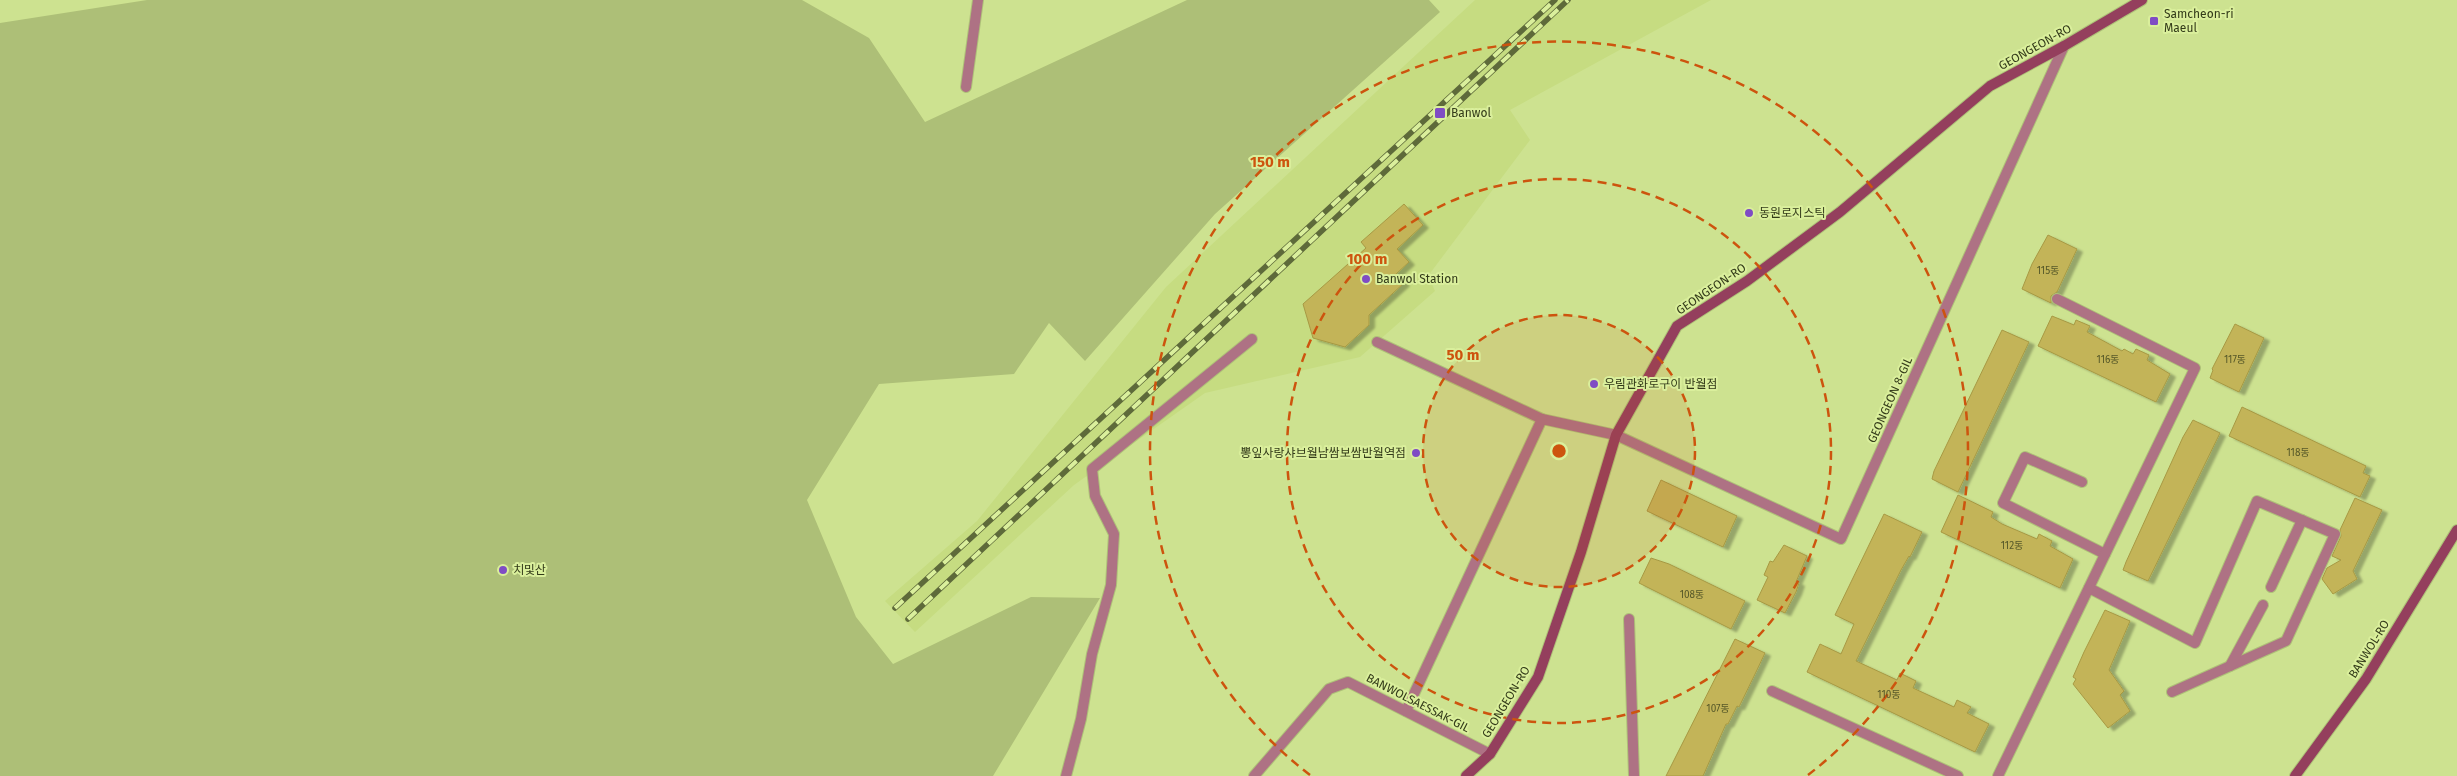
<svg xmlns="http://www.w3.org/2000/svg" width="2457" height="776" viewBox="0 0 2457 776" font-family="'Fira Sans','Noto Sans KR',sans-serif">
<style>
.built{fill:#c6dc81}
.green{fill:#adbf77}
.building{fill:#c3b459;stroke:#a79943;filter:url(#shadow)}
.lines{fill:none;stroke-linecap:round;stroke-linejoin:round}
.lane-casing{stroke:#aec178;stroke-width:12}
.street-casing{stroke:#aec178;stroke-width:12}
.secondary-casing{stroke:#aec178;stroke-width:12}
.lane{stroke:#ae7284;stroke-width:10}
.street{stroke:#ae7284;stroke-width:10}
.secondary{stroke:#943f5d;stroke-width:10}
.rail-casing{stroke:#5e6a3a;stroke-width:5.5}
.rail{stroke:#daef9c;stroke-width:4;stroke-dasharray:11;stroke-linecap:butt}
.ring{fill:none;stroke:#cd540e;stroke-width:2.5;stroke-dasharray:9 6}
.poi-dot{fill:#7f4cc4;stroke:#daef9c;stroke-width:2}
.labels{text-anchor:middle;stroke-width:4;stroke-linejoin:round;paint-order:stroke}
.number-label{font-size:10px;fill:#575929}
.poi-label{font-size:12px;fill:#333b19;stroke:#daef9c;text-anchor:start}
.street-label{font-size:12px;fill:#333b19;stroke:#daef9c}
.centre{fill:#cd540e;stroke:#daef9c;stroke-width:2.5}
.ring-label{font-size:15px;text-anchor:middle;font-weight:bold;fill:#cd540e;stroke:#daef9c;stroke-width:4;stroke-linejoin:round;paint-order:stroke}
</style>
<defs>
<filter id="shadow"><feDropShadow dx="5.5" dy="3" stdDeviation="1" flood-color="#0004"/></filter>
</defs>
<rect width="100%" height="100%" fill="#cde290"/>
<!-- built -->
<path class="built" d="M1475,0H1711L1510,110L1530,140L1428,276L1435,291L1360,357L1205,393L1074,485L915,632L885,601L977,521L1166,287Z"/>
<!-- green -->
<path class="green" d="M147,0H802L869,38L925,122L1187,0H1429L1440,12L1215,214L1085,361L1049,323L1014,374L879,384L807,500L856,617L893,664L1031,597L1100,598L993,776H0V23Z"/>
<!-- building -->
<g class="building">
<path d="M1404,204L1423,225L1397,249L1409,262L1396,274L1404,283L1369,315V325L1345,347L1313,338L1303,304L1366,248L1361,242Z"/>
<path d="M2048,235L2077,249L2057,292L2051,296V303L2022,289L2032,264Z"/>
<path d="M2052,316L2074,325L2076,320L2090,326L2087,332L2122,351L2124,349L2133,354L2136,349L2149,355L2147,360L2170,374L2156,402L2038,346Z"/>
<path d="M2235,324L2264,338L2239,392L2210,378L2213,370L2212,369Z"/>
<path d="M2002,330L2029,342L1958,492L1932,479L1934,471Z"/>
<path d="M2242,407L2366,466L2363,473L2370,476L2360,497L2229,436Z"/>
<path d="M2193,420L2220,433L2148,581L2123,570L2126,562L2183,437Z"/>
<path d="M1661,480L1737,516L1723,547L1647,511Z"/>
<path d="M1958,495L1993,512L1991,517L2002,524L2037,539L2039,534L2052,541L2050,546L2073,559L2060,588L1941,532Z"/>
<path d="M2355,498L2382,510L2353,571L2357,579L2333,594L2322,579L2327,568L2341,560L2332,556L2341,536L2340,530Z"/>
<path d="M1884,514L1922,532L1910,557L1909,556L1901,570L1856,661L1897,680L1900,673L1916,681L1913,688L1954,707L1957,700L1971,707L1967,713L1989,724L1975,752L1807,672L1820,644L1841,654L1854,624L1835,615Z"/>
<path d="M1784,545L1807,556L1796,582L1799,583L1796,592L1785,613L1757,600L1768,577L1764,575L1770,561L1773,562Z"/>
<path d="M1651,558L1669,564L1745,601L1731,629L1639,583Z"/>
<path d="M2105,610L2130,621L2109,670L2124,691L2120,695L2130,711L2108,728L2073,684L2076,679L2073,677L2084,652Z"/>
<path d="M1735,639L1765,653L1756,672L1739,707L1737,706L1728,724H1726L1703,776H1666Z"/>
</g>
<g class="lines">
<!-- lane casing -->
<g class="lane-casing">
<g id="lane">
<path d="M966,87L978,0"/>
<path d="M2082,482L2025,457L2003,503L2105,554"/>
<path d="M2271,587L2302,520"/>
<path d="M2089,588L2195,643L2257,501L2335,534L2286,641L2172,692"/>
<path d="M1629,619L1634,776"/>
<path d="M2230,666L2263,605"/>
<path d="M1772,691L1958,776"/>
<path d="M1998,776L2195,368L2057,299"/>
</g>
</g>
<!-- street casing -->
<g class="street-casing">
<g id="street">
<path d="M1377,342L1542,419L1616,435L1841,539L2064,46"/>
<path d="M1406,711L1542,419"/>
<path d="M1066,776L1081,719L1092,654L1111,585L1114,534L1095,496L1092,469L1252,339"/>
<path d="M1254,776L1329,689L1348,682L1490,754"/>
</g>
</g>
<!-- secondary casing -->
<g class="secondary-casing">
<g id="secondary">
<path d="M1466,776L1490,754L1538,677L1581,552L1616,435L1677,326L1747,281L1840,212L1990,86L2064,46L2142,0"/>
<path d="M2295,776L2366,679L2457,530"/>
</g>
</g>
<!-- lane -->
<use href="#lane" class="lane"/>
<!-- street -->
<use href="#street" class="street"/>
<!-- secondary -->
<use href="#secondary" class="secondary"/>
<!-- rail casing -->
<g class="rail-casing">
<g id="rail">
<path d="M895,608L1555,0"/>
<path d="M908,619L1568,0"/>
</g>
</g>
<!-- rail -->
<use href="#rail" class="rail"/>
</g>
<!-- distance rings -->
<circle cx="1559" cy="451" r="136" fill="#cd540e" fill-opacity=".12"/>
<g class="ring">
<circle cx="1559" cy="451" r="136"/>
<circle cx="1559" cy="451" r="272"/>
<path d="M1310 775A409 409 0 1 1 1808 775"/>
</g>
<!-- markers -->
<g class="poi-dot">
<rect x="2149" y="16" width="10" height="10" rx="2.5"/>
<rect x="1434" y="107" width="12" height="12" rx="2.5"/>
<circle cx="1749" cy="213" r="5"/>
<circle cx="1366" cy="279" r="5"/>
<circle cx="1594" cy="384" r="5"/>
<circle cx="1416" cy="453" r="5"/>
<circle cx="503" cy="570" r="5"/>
</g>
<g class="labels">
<!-- number labels -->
<g class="number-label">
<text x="2048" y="274">115동</text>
<text x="2108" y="363">116동</text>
<text x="2235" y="363">117동</text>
<text x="2298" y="456">118동</text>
<text x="2012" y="549">112동</text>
<text x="1692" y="598">108동</text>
<text x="1889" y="698">110동</text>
<text x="1718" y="712">107동</text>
</g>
<!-- poi labels -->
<g class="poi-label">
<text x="2164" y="18">Samcheon-ri<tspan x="2164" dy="14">Maeul</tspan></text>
<text x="1451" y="117">Banwol</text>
<text x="1759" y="217">동원로지스틱</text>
<text x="1376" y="283">Banwol Station</text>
<text x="1604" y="388">우림관화로구이 반월점</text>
<text x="1406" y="457" text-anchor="end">뽕잎사랑샤브월남쌈보쌈반월역점</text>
<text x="513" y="574">치및산</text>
</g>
<!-- street labels -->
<g class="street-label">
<text transform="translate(2035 47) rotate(-29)" y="4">GEONGEON-RO</text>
<text transform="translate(1711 289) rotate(-34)" y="4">GEONGEON-RO</text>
<text transform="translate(1890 400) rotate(-66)" y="4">GEONGEON 8-GIL</text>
<text transform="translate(2369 649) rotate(-58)" y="4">BANWOL-RO</text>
<text transform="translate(1506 702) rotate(-59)" y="4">GEONGEON-RO</text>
<text transform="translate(1418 703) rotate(27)" y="4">BANWOLSAESSAK-GIL</text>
</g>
</g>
<circle cx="1559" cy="451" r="8" class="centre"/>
<g class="ring-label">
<text x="1270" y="167">150 m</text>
<text x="1367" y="264">100 m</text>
<text x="1463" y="360">50 m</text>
</g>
</svg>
